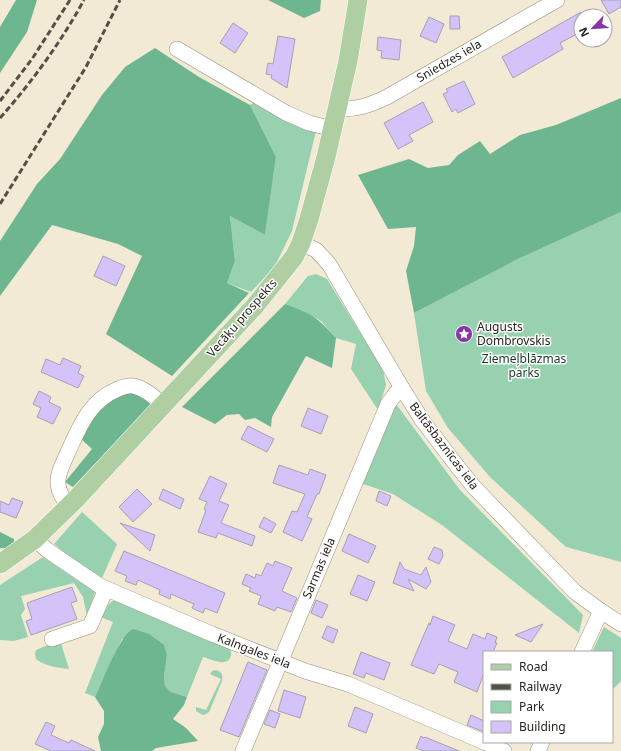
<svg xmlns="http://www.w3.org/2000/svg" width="621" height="751" viewBox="0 0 621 751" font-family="'Noto Sans',sans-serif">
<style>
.green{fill:#97d1b0}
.forest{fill:#6db68f}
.building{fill:#d4c3f9;stroke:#a6a0b3}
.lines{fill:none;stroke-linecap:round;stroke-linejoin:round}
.minor-casing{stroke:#968e7c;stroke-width:16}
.major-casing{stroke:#fff;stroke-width:20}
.minor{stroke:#fff;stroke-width:15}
.major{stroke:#afcfa3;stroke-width:19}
.rail{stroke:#535045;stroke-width:3;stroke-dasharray:6 3;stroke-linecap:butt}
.labels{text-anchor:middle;stroke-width:3;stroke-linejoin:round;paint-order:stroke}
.street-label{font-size:12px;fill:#26241c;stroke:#fff}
.poi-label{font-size:12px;fill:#26241c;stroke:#fff;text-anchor:start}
.park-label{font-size:12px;fill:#173827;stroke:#fff}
</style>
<rect width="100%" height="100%" fill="#f2ead5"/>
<!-- green -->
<g class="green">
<path d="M253,103L316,131L292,231L275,266L251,292L227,283L235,261L230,216L265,235L276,157L250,105Z"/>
<path d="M621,212V562L566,547L490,477L448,428L426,391L414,313L518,259Z"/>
<path d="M316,274L327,279L383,370L386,385L378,410L351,369L356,344L336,338L321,321L302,310L285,304L308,276Z"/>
<path d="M396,404L460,490L583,615L579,633L442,525L393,494L360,483Z"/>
<path d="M82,512L117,544L102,578L65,553L54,544Z"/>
<path d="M43,557L95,592L87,616L83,597L74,583L21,596L25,609L21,615L28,637L14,641L0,640V585Z"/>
<path d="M112,601H120L230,649C231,652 232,655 230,658C225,667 211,659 203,657L187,697L171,692L165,686L164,677L167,655L122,639L95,697L85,693L113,622L98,616L102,608L106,609L109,604Z"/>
<path d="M604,627L621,638V681L612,690V652H592Z"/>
<path d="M60,640L69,669C58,668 45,666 36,659L35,654L36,650Z"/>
<path d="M216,670C222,672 223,675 222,681L209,712L206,714L203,715L196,711V707L206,710L221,679L210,674L212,671Z"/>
</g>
<!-- forest -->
<g class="forest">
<path d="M16,0H37L27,32L0,73V27Z"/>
<path d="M268,0H321L320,11L304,18Z"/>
<path d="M155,48L199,77L250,105L276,157L265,235L230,216L235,261L227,283L249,293L172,376L106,334L142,256L118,244L52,225L0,296V241L37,184L60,159L102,95L125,67Z"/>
<path d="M621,98V212L518,259L414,313L406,271L414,246L416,227L388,229L358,175L409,159L428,168L449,165L458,155L480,141L490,154L520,135L556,125Z"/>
<path d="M285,304C310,312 318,318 336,338L332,368L306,356L272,417L271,427L255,418L245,420L239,414L227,415L215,424L182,407Z"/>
<path d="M138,391L153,403L73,487L65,482L92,449L81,439L100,405L120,393Z"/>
<path d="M0,532L14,539L15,549L0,548Z"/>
<path d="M133,629L149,634L164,645L167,655L164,677L165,686L171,692L187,697L184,705L173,719L186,728L198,741L156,748L152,751H101L98,737L104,724V711L95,697C102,683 120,634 133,629Z"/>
</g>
<!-- building -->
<g class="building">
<path d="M601,0H621V7L609,14Z"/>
<path d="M581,12V32L560,43L563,49L513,78L502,57Z"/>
<path d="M450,16H459L460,29H450Z"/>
<path d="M429,17L444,24L436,43L420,36Z"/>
<path d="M233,23L248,33L235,53L220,43Z"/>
<path d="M278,36L295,39L287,88L271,78L272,75L266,74L268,63L273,64Z"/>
<path d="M378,37L401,40L399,60L381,58L382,51L377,50Z"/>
<path d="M464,81L475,104L458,113L456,109L452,112L443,94L448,92L446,89Z"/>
<path d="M423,102L433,122L409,135L413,141L398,149L384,123Z"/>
<path d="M103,256L125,266L116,286L94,276Z"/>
<path d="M63,358L81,366L78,373L84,376L78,388L41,372L46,359L60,365Z"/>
<path d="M39,391L51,397L49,402L61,408L53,424L37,417L41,408L33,404Z"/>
<path d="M308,408L328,416L321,434L301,426Z"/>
<path d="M248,426L274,439L267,452L241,439Z"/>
<path d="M279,465L308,475L310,469L326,475L319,494H317L307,517L312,519L302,541L283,532L292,511L297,512L305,494L273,483Z"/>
<path d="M210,476L227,484L219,501L229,505L221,523L255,536L252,546L218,533L216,538L198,532L206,510L204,509L207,502L199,499Z"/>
<path d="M137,489L152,504L133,522L119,507Z"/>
<path d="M163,489L184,499L180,509L159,499Z"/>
<path d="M379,491L391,496L387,506L376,501Z"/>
<path d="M12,498L23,502L16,518L0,512V501L9,505Z"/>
<path d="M264,517L276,524L271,533L259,527Z"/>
<path d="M120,523L155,535L150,551Z"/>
<path d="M349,534L376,546L368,563L342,551Z"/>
<path d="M434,547L442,550L443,556L439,564L428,559Z"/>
<path d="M124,551L225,593L217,613L205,608L203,613L192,608L194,604L171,594L170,599L159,594L160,590L138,580L136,585L125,581L127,576L115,571Z"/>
<path d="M275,561L292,568L282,591L297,598L291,612L277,607L275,611L258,604L261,596L249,591L251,588L242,584L246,574L255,578L256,574L261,576L267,563L273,566Z"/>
<path d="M400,562L404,569L421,575L426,567L431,582L426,589L408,579L414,591L393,583Z"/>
<path d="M358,575L375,582L367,601L350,594Z"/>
<path d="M72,587L77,601L71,603L77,619L31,635L26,621L32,619L27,603Z"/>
<path d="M316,600L328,605L322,618L311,613Z"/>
<path d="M433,616L455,625L448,641L467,649L473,634L485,639L487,633L497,637L495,643H497L493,652H484V673L477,692L454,682L458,672L439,664L434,674L411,665L429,623L430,625Z"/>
<path d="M543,624L531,642L515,635Z"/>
<path d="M327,626L338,630L333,643L322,638Z"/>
<path d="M361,652L390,663L384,680L366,673L364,678L353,674Z"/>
<path d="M248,662L267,670L239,737L220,730Z"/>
<path d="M284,690L306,697L300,718L278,711Z"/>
<path d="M355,707L373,714L366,733L348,726Z"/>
<path d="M270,710L280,714L275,728L264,724Z"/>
<path d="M471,715L484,721V732L467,725Z"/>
<path d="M46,722L55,726L51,735L69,743L71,740L95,751H51L35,744Z"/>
<path d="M421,736L424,738L425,737L459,751H424L416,748Z"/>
</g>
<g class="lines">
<!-- minor casing -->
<g class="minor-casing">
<g id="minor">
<path d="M177,49L286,113L309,123L333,129"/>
<path d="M338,109C357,110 370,105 387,97L557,0"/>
<path d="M301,243L316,250L329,264L402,388L422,420L457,466L474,487L575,592L601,611L621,624"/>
<path d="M68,505C63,498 59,493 58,484C57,473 64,462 68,452C80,426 89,401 118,389C123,387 128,385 133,386C145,388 155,398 164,406"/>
<path d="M35,539L47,550L100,586L212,634L305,671L348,684L484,742"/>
<path d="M52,639L90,626L106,589"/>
<path d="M582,652L601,611"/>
<path d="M484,742L504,751"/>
<path d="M243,751L388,404L396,393L402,388"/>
<path d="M538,751L542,742"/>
</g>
</g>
<!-- major casing -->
<g class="major-casing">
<path id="major" d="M0,564L35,539L75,500L254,307L294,257L301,243L309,219L326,157L348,61L358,0"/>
</g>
<!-- minor -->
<use href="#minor" class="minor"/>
<!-- major -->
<use href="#major" class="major"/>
<!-- rail -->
<g class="rail">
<path d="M0,101L32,59L70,0"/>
<path d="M0,118C32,82 61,42 84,0"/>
<path d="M0,204L86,67L120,0"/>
</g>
</g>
<!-- icons -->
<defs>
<g id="sight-disc" transform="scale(0.9)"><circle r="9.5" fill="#8736a6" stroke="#fff"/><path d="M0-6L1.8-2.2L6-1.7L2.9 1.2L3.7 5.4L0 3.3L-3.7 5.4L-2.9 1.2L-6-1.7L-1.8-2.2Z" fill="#fff"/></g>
</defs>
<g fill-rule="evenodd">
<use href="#sight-disc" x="464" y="334"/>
</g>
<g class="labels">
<!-- street labels -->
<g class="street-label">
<text transform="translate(449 61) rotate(-30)" y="4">Sniedzes iela</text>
<text transform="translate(242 318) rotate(-49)" y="4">Vecāķu prospekts</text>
<text transform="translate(444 446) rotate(53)" y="4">Baltāsbaznīcas iela</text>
<text transform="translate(319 568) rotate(-67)" y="4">Sarmas iela</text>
<text transform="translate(254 651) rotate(21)" y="4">Kalngales iela</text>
</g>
<!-- poi labels -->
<g class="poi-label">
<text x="477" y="331">Augusts<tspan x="477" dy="14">Dombrovskis</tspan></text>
</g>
<!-- park labels -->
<g class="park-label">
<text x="524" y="363">Ziemeļblāzmas<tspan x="524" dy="14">parks</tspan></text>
</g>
</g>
<!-- legend -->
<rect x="483" y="651" width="130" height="92" fill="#ffffff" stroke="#a8a7a4"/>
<rect x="491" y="664" width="20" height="6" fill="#afcfa3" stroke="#a8a7a4"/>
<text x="519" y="671" font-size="12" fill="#26241c">Road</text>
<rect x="491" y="684" width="20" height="6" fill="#535045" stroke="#a8a7a4"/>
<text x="519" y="691" font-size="12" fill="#26241c">Railway</text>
<rect x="491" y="701" width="20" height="12" fill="#97d1b0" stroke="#a8a7a4"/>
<text x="519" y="711" font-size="12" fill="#26241c">Park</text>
<rect x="491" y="721" width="20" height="12" fill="#d4c3f9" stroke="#a8a7a4"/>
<text x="519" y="731" font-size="12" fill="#26241c">Building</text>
<!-- north arrow -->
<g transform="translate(593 28) rotate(245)"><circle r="19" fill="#ffffff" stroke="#a8a7a4"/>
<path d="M0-3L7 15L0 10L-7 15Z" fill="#8736a6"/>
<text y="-6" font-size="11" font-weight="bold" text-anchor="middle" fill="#26241c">N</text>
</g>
</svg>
